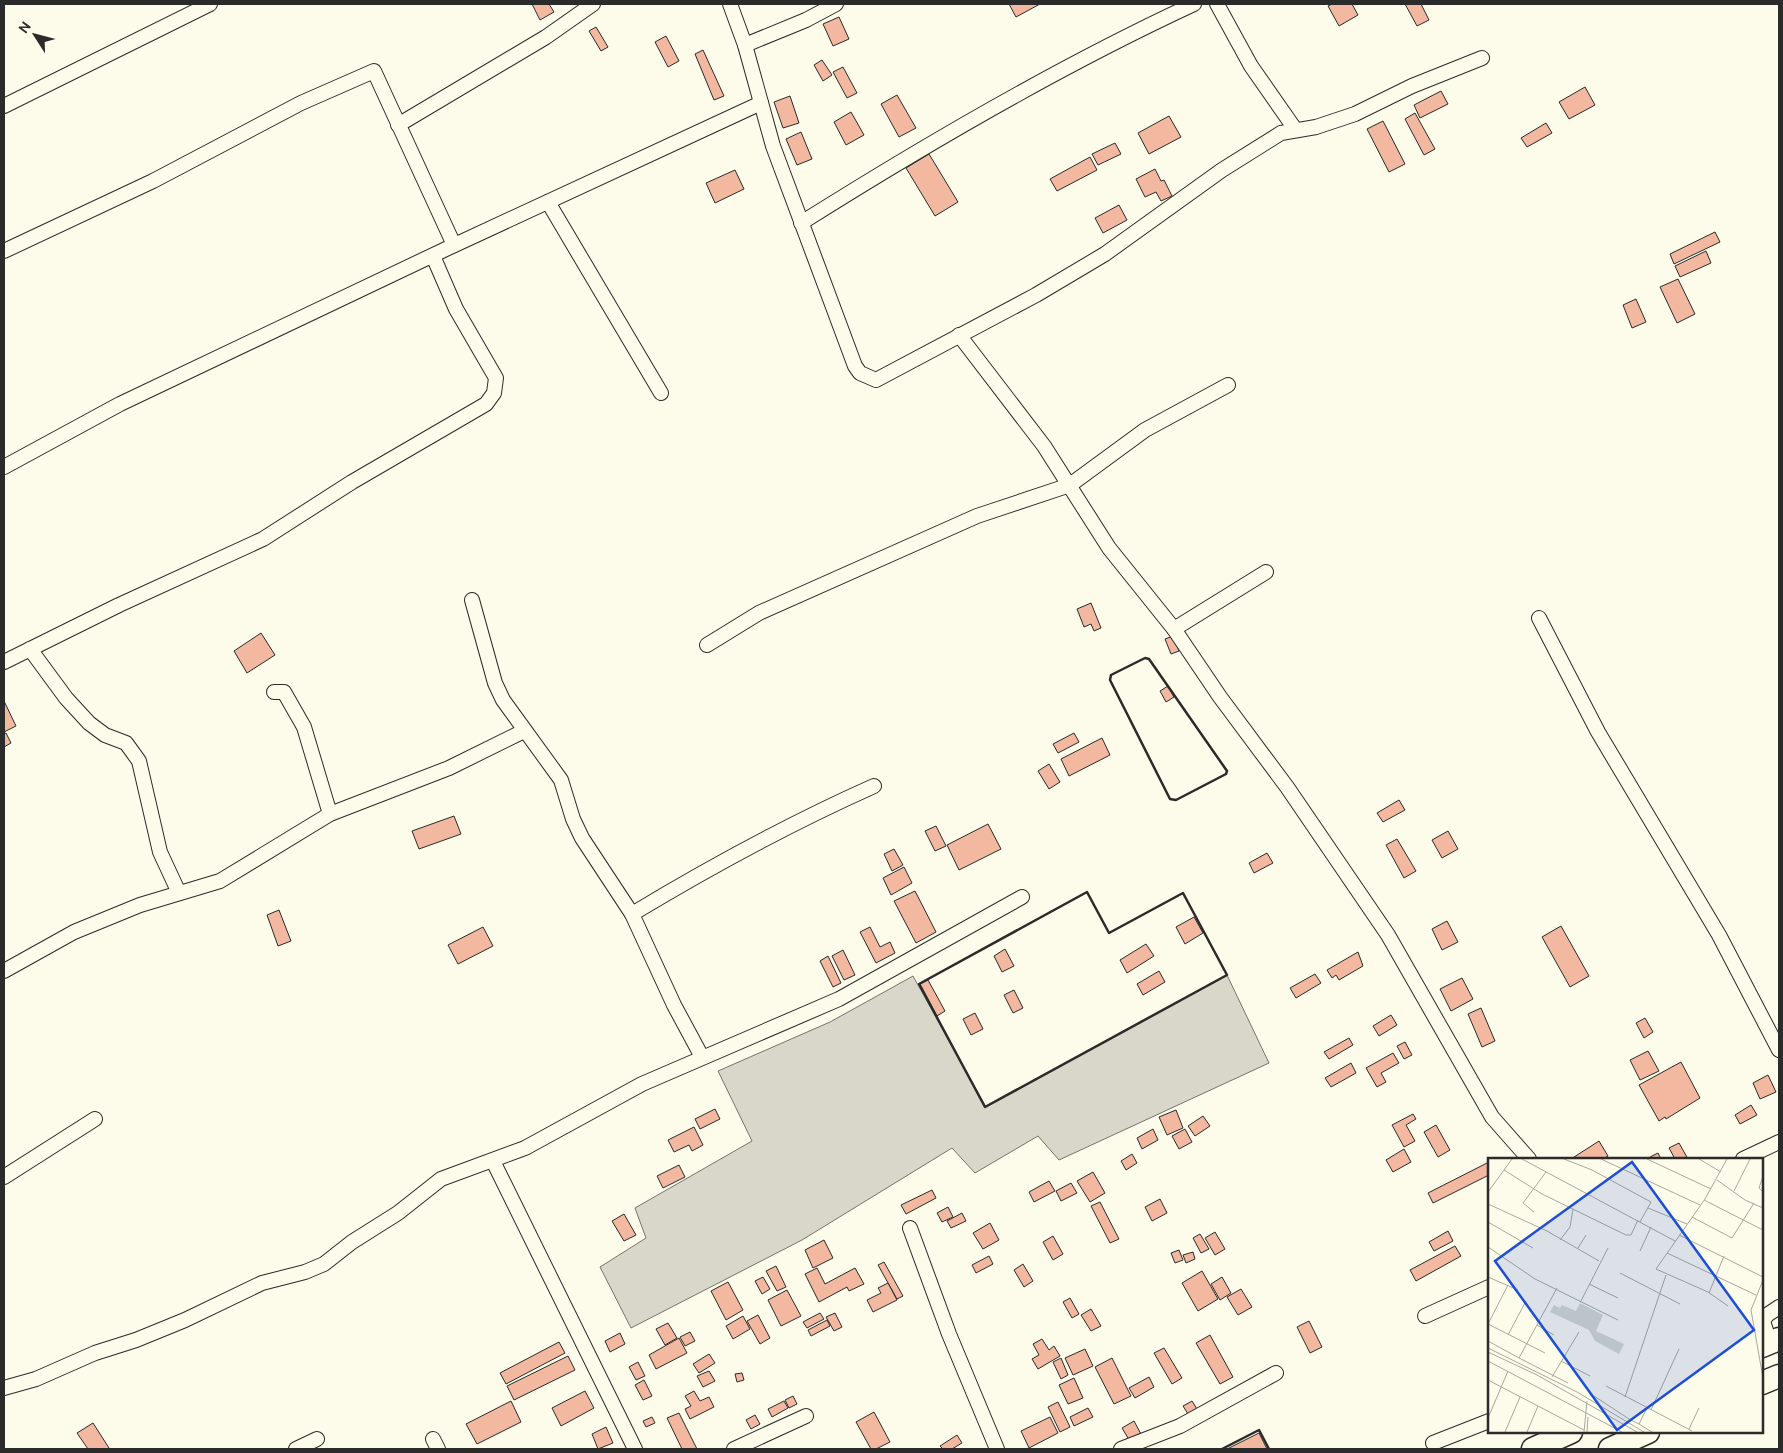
<svg xmlns="http://www.w3.org/2000/svg" width="1783" height="1453" viewBox="0 0 1783 1453" font-family="Ubuntu,sans-serif">
<style>
.water{fill:#d8d7c9;stroke:#74746e}
.building{fill:#f2b8a0;stroke:#2b2b2b}
.lines{fill:none;stroke-linecap:round;stroke-linejoin:round}
.street-casing{stroke:#2b2b2b;stroke-width:16}
.primary-casing{stroke:#2b2b2b;stroke-width:25}
.street{stroke:#fdfbea;stroke-width:14}
.primary{stroke:#fdfbea;stroke-width:22}
.wall{stroke:#2b2b2b;stroke-width:2.5}
.inset-road{fill:none;stroke:#a9a89e;stroke-width:1}
.view{fill:#1d4ed8;fill-opacity:0.15;stroke:#1d4ed8;stroke-width:2.5}
.inset-edge{fill:none;stroke:#2b2b2b;stroke-width:2.5}
</style>
<rect width="100%" height="100%" fill="#fdfbea"/>
<!-- water -->
<path class="water" d="M1227,975L1269,1063L1059,1160L1038,1136L975,1173L952,1148L802,1240L631,1328L600,1267L646,1238L635,1208L752,1141L718,1071L830,1022L913,976L986,1107Z"/>
<!-- building -->
<g class="building">
<path d="M532,4H549L554,12L540,20Z"/>
<path d="M1009,4H1040L1016,17Z"/>
<path d="M1332,4H1352L1358,15L1339,26L1328,6Z"/>
<path d="M1405,4H1421L1429,20L1417,26Z"/>
<path d="M839,17L849,39L833,46L823,24Z"/>
<path d="M596,27L608,47L601,51L589,31Z"/>
<path d="M666,36L679,61L668,67L655,42Z"/>
<path d="M703,50L724,96L714,100L695,54Z"/>
<path d="M822,60L832,75L823,81L814,65Z"/>
<path d="M843,67L857,93L847,98L833,72Z"/>
<path d="M1585,87L1595,105L1569,119L1559,102Z"/>
<path d="M1441,91L1448,104L1420,118L1414,105Z"/>
<path d="M897,95L916,128L899,137L881,104Z"/>
<path d="M790,96L799,123L783,128L774,102Z"/>
<path d="M851,112L864,135L846,145L834,122Z"/>
<path d="M1415,113L1435,149L1424,155L1405,119Z"/>
<path d="M1169,116L1181,137L1149,154L1138,133Z"/>
<path d="M1383,121L1405,164L1389,172L1367,129Z"/>
<path d="M1546,123L1552,133L1527,147L1521,138Z"/>
<path d="M801,132L812,159L797,165L786,139Z"/>
<path d="M1115,143L1121,154L1098,165L1092,154Z"/>
<path d="M929,154L958,202L935,216L906,168Z"/>
<path d="M1090,157L1097,170L1057,191L1050,179Z"/>
<path d="M1155,169L1161,181L1164,180L1172,196L1161,201L1156,192L1145,197L1136,179Z"/>
<path d="M735,170L744,189L715,203L706,183Z"/>
<path d="M1119,205L1127,220L1103,233L1095,218Z"/>
<path d="M1715,232L1720,242L1674,264L1670,254Z"/>
<path d="M1706,251L1711,263L1680,277L1675,266Z"/>
<path d="M1678,279L1695,314L1677,323L1660,287Z"/>
<path d="M1636,299L1646,322L1632,328L1623,305Z"/>
<path d="M1091,603L1101,628L1094,631L1091,624L1084,627L1077,609Z"/>
<path d="M261,633L275,655L247,673L234,651Z"/>
<path d="M1173,636L1179,651L1171,654L1165,639Z"/>
<path d="M1168,686L1174,697L1166,702L1160,691Z"/>
<path d="M4,701L16,726L4,732Z"/>
<path d="M6,733L11,743L4,747V734Z"/>
<path d="M1074,733L1079,742L1058,753L1053,744Z"/>
<path d="M1102,738L1110,755L1069,776L1061,759Z"/>
<path d="M1049,764L1060,782L1049,789L1038,771Z"/>
<path d="M1399,800L1405,810L1383,822L1377,813Z"/>
<path d="M454,816L461,834L419,849L412,831Z"/>
<path d="M988,824L1001,849L959,870L947,845Z"/>
<path d="M936,826L946,846L935,851L925,831Z"/>
<path d="M1448,831L1458,849L1442,858L1432,840Z"/>
<path d="M1397,839L1416,871L1404,878L1386,845Z"/>
<path d="M894,849L903,865L892,871L884,854Z"/>
<path d="M1267,853L1273,863L1254,873L1249,863Z"/>
<path d="M904,867L912,883L891,895L883,878Z"/>
<path d="M915,891L936,932L916,943L894,901Z"/>
<path d="M279,910L291,941L278,946L267,915Z"/>
<path d="M1194,917L1203,933L1185,944L1176,927Z"/>
<path d="M1447,921L1458,942L1442,950L1432,929Z"/>
<path d="M1561,926L1589,976L1570,987L1542,937Z"/>
<path d="M483,927L493,946L458,964L448,945Z"/>
<path d="M870,927L880,947L890,942L895,953L876,963L860,932Z"/>
<path d="M1146,944L1154,956L1127,973L1120,960Z"/>
<path d="M1005,949L1014,966L1002,972L994,956Z"/>
<path d="M843,950L855,975L844,980L832,956Z"/>
<path d="M1358,952L1363,966L1339,980L1336,975L1332,978L1327,970Z"/>
<path d="M828,956L841,983L833,987L820,961Z"/>
<path d="M1159,971L1165,982L1143,995L1137,984Z"/>
<path d="M1315,974L1321,983L1296,998L1290,988Z"/>
<path d="M1462,978L1473,999L1451,1011L1440,989Z"/>
<path d="M928,980L945,1011L937,1016L920,984Z"/>
<path d="M1014,990L1023,1008L1013,1013L1004,995Z"/>
<path d="M1481,1008L1495,1041L1482,1047L1468,1014Z"/>
<path d="M975,1013L983,1029L971,1035L963,1019Z"/>
<path d="M1391,1015L1397,1025L1379,1036L1373,1026Z"/>
<path d="M1645,1018L1653,1032L1644,1038L1636,1023Z"/>
<path d="M1349,1038L1353,1045L1329,1059L1324,1052Z"/>
<path d="M1405,1042L1412,1055L1404,1059L1397,1046Z"/>
<path d="M1648,1051L1659,1071L1640,1080L1630,1060Z"/>
<path d="M1393,1053L1399,1063L1381,1073L1386,1082L1377,1087L1366,1068Z"/>
<path d="M1681,1062L1700,1098L1666,1119L1665,1117L1659,1121L1639,1085Z"/>
<path d="M1351,1063L1356,1073L1331,1087L1325,1078Z"/>
<path d="M1768,1075L1776,1092L1760,1099L1753,1083Z"/>
<path d="M1751,1105L1757,1115L1740,1124L1735,1115Z"/>
<path d="M715,1109L720,1119L700,1129L695,1119Z"/>
<path d="M1176,1110L1183,1128L1167,1135L1159,1117Z"/>
<path d="M1413,1114L1416,1119L1406,1125L1415,1141L1404,1147L1392,1125Z"/>
<path d="M1203,1116L1210,1126L1195,1136L1188,1126Z"/>
<path d="M1436,1125L1450,1150L1438,1157L1424,1132Z"/>
<path d="M694,1127L703,1145L692,1151L689,1145L674,1152L668,1140Z"/>
<path d="M1153,1129L1158,1140L1142,1149L1137,1138Z"/>
<path d="M1185,1129L1192,1142L1179,1149L1172,1136Z"/>
<path d="M1599,1141L1608,1156L1603,1159H1571Z"/>
<path d="M1679,1143L1688,1159H1675L1669,1148Z"/>
<path d="M1404,1149L1411,1162L1393,1172L1386,1160Z"/>
<path d="M1658,1153L1661,1159H1652L1650,1157Z"/>
<path d="M1132,1154L1137,1163L1126,1170L1121,1161Z"/>
<path d="M1489,1162V1175L1433,1203L1428,1193Z"/>
<path d="M679,1165L685,1177L663,1188L657,1176Z"/>
<path d="M1093,1172L1105,1193L1090,1202L1077,1181Z"/>
<path d="M1049,1181L1055,1191L1034,1202L1029,1192Z"/>
<path d="M1071,1183L1077,1193L1061,1201L1056,1191Z"/>
<path d="M932,1190L936,1198L906,1214L901,1205Z"/>
<path d="M1160,1199L1167,1213L1152,1221L1145,1207Z"/>
<path d="M1100,1202L1119,1239L1110,1243L1091,1206Z"/>
<path d="M948,1207L953,1217L942,1222L937,1213Z"/>
<path d="M962,1213L966,1221L951,1228L947,1221Z"/>
<path d="M624,1214L636,1235L624,1241L612,1221Z"/>
<path d="M990,1223L999,1240L983,1249L973,1233Z"/>
<path d="M1448,1231L1453,1241L1434,1251L1429,1242Z"/>
<path d="M1215,1232L1225,1249L1215,1255L1205,1238Z"/>
<path d="M1200,1234L1209,1249L1201,1253L1193,1238Z"/>
<path d="M1053,1236L1063,1254L1053,1260L1043,1242Z"/>
<path d="M824,1240L833,1258L813,1268L805,1250Z"/>
<path d="M1455,1246L1461,1256L1416,1281L1410,1270Z"/>
<path d="M1179,1250L1183,1260L1175,1263L1171,1253Z"/>
<path d="M1193,1252L1195,1259L1186,1263L1183,1255Z"/>
<path d="M989,1256L993,1264L976,1273L972,1265Z"/>
<path d="M884,1262L903,1296L897,1299L878,1265Z"/>
<path d="M1023,1264L1033,1281L1024,1287L1014,1270Z"/>
<path d="M776,1266L786,1287L777,1291L766,1271Z"/>
<path d="M817,1268L825,1284L855,1268L864,1284L849,1291L847,1287L819,1302L805,1274Z"/>
<path d="M1202,1271L1218,1299L1198,1311L1182,1283Z"/>
<path d="M763,1277L770,1289L762,1294L755,1281Z"/>
<path d="M1222,1277L1231,1293L1220,1300L1211,1284Z"/>
<path d="M728,1282L743,1310L726,1320L711,1291Z"/>
<path d="M888,1283L897,1300L873,1312L867,1300L881,1293L878,1288Z"/>
<path d="M1241,1289L1252,1307L1238,1315L1227,1297Z"/>
<path d="M787,1290L801,1316L781,1326L768,1300Z"/>
<path d="M1070,1298L1079,1314L1072,1318L1063,1302Z"/>
<path d="M1091,1309L1101,1326L1091,1331L1081,1315Z"/>
<path d="M820,1313L824,1319L807,1328L803,1322Z"/>
<path d="M835,1313L842,1327L834,1331L826,1317Z"/>
<path d="M758,1315L770,1338L760,1344L747,1321Z"/>
<path d="M743,1316L750,1329L733,1339L726,1326Z"/>
<path d="M827,1320L830,1326L811,1336L808,1330Z"/>
<path d="M1309,1321L1322,1347L1310,1353L1297,1327Z"/>
<path d="M668,1323L677,1338L665,1345L656,1329Z"/>
<path d="M690,1332L695,1341L685,1346L680,1337Z"/>
<path d="M620,1333L625,1344L610,1352L605,1341Z"/>
<path d="M1210,1335L1233,1377L1220,1384L1196,1343Z"/>
<path d="M679,1338L687,1353L656,1369L649,1355Z"/>
<path d="M1042,1339L1049,1350L1054,1346L1060,1356L1038,1369L1032,1359L1039,1355L1033,1344Z"/>
<path d="M559,1342L565,1353L506,1384L500,1373Z"/>
<path d="M1164,1348L1182,1378L1172,1384L1154,1353Z"/>
<path d="M1085,1349L1093,1366L1073,1375L1065,1358Z"/>
<path d="M709,1354L715,1363L699,1373L693,1364Z"/>
<path d="M568,1356L575,1370L514,1400L507,1386Z"/>
<path d="M1061,1358L1068,1375L1061,1379L1053,1362Z"/>
<path d="M1112,1358L1131,1396L1114,1404L1095,1367Z"/>
<path d="M638,1362L645,1376L636,1380L629,1367Z"/>
<path d="M709,1371L715,1381L703,1387L697,1376Z"/>
<path d="M742,1373L744,1380L737,1382L735,1374Z"/>
<path d="M1149,1377L1154,1387L1135,1398L1129,1388Z"/>
<path d="M1074,1378L1083,1398L1068,1404L1059,1385Z"/>
<path d="M644,1380L652,1396L643,1400L635,1385Z"/>
<path d="M585,1391L594,1408L561,1426L552,1408Z"/>
<path d="M694,1391L700,1401L709,1397L714,1407L690,1419L685,1409L691,1406L685,1396Z"/>
<path d="M793,1396L797,1404L789,1408L785,1400Z"/>
<path d="M511,1401L521,1422L477,1444L466,1424Z"/>
<path d="M784,1401L788,1408L772,1417L768,1409Z"/>
<path d="M1192,1401L1197,1409L1188,1414L1183,1406Z"/>
<path d="M1058,1402L1070,1427L1060,1432L1048,1407Z"/>
<path d="M1088,1408L1093,1417L1074,1426L1070,1417Z"/>
<path d="M874,1412L890,1442L876,1449H871L856,1422Z"/>
<path d="M679,1413L697,1449H682L667,1418Z"/>
<path d="M755,1415L760,1424L751,1429L746,1420Z"/>
<path d="M652,1417L655,1423L646,1427L643,1421Z"/>
<path d="M1050,1417L1058,1433L1029,1448L1021,1431Z"/>
<path d="M1134,1421L1142,1436L1131,1443L1122,1428Z"/>
<path d="M93,1423L109,1448L107,1449H88L77,1433Z"/>
<path d="M606,1427L613,1443L598,1449L592,1434Z"/>
<path d="M1259,1433L1267,1449H1227Z"/>
<path d="M957,1435L962,1443L952,1449H943L940,1446Z"/>
</g>
<g class="lines">
<!-- street casing -->
<g class="street-casing">
<g id="street">
<path d="M730,4L745,45L773,146L855,366L860,373L876,380L1036,295L1105,254L1222,170L1281,133L1316,127L1355,114L1412,86L1482,58"/>
<path d="M1217,4L1251,66L1295,129"/>
<path d="M745,45L806,20L836,4"/>
<path d="M4,106L210,4"/>
<path d="M398,125L546,37L593,4"/>
<path d="M548,202L661,393"/>
<path d="M801,223C928,143 1058,67 1194,4"/>
<path d="M4,251L153,181L301,103L374,71L454,245"/>
<path d="M959,335L1044,446L1109,548L1174,629L1220,697L1287,787L1388,935L1492,1117L1529,1159"/>
<path d="M4,467L120,404L446,249L761,103"/>
<path d="M472,600L495,683L503,700L561,780L573,819L582,838L632,914L674,1005L702,1057"/>
<path d="M1539,618L1598,732L1719,935L1779,1050"/>
<path d="M1174,629L1266,572"/>
<path d="M707,645L759,613L977,516L1070,485L1145,430L1228,385"/>
<path d="M30,649L66,698L89,723L105,735L126,743L139,761L160,852L179,893"/>
<path d="M4,662L119,605L263,539L352,482L486,404L494,393L496,378L456,309L433,256"/>
<path d="M274,692H284L304,727L330,814"/>
<path d="M632,914C710,867 791,823 874,786"/>
<path d="M4,971L74,932L140,905L220,881L330,814L449,768L524,731"/>
<path d="M1743,1159L1779,1142"/>
<path d="M493,1161L635,1449"/>
<path d="M4,1177L95,1119"/>
<path d="M910,1228L949,1334L997,1449"/>
<path d="M1425,1316L1489,1287"/>
<path d="M1770,1343L1763,1321L1767,1315L1779,1307"/>
<path d="M4,1388L36,1379L95,1353L136,1340L185,1320L262,1283L305,1272L324,1264L352,1242L398,1213L441,1179L525,1148L642,1084L839,999L1022,897"/>
<path d="M433,1439L438,1449"/>
<path d="M1433,1443L1489,1421"/>
<path d="M296,1449L317,1439"/>
<path d="M734,1449L806,1416"/>
<path d="M1121,1449L1180,1426L1276,1373"/>
</g>
</g>
<!-- primary casing -->
<g class="primary-casing">
<g id="primary">
<path d="M1762,1346L1779,1339"/>
<path d="M1762,1383L1779,1376"/>
<path d="M1533,1449L1571,1432"/>
<path d="M1610,1449L1648,1432"/>
</g>
</g>
<!-- street -->
<use href="#street" class="street"/>
<!-- primary -->
<use href="#primary" class="primary"/>
<!-- wall -->
<g class="wall">
<path d="M1145,658L1149,659L1227,771L1226,774L1176,800L1170,799L1110,680L1111,675Z"/>
<path d="M1087,892L1109,933L1183,893L1227,975L985,1107L919,984Z"/>
<path d="M1222,1449L1259,1430L1269,1449"/>
</g>
</g>
<!-- overview -->
<g transform="translate(1488 1158)">
<rect width="275" height="275" fill="#fdfbea"/>
<path d="M92,145L115,157L108,173L136,186L131,196L107,183L101,172L62,154L66,147L72,150L74,147L88,153Z" fill="#d8d7c9"/>
<path class="inset-road" d="M34,1L187,83M76,1L104,12L163,44L152,64M113,1L212,47M159,1L223,31M211,1L233,14M239,1L217,41L168,111L220,134L240,148M16,12L54,36L138,77H143L150,62M275,18L271,30L275,34M229,22L257,42L275,50M246,33L262,1M0,34L24,1M216,42L275,72M0,46L59,73L111,103M160,50L199,66M46,54L35,45L58,14M204,59L244,80L266,45M0,64L45,90M191,77L275,119M72,82L82,69L85,51M0,89L47,121L130,162M90,90L98,77M152,93L163,69M179,95L268,137M132,115L192,146M0,119L30,132M275,122L263,152L275,220M101,126L130,140M69,130L31,200L80,225M221,135L236,98M93,143L120,90M0,166L57,195M0,166L20,127M49,167L66,177M20,177L38,143M0,183L31,200M0,190L89,234L156,274M0,194L49,217L149,274M0,203L134,274M73,203L102,218M64,219L91,174M0,222L96,272M118,228L204,273M106,238L141,261M137,239L178,117M163,252L191,191M0,260L20,213M141,261L151,266L159,250M151,266L164,274M201,271L211,250M17,274L32,239M39,274L50,248M96,274L99,243M99,274L100,259"/>
<path class="view" d="M144,4L266,172L129,272L7,103Z"/>
<rect width="275" height="275" class="inset-edge"/>
</g>
<!-- border -->
<rect width="1783" height="1453" fill="none" stroke="#2b2b2b" stroke-width="10"/>
<!-- north arrow -->
<g transform="translate(35 35) rotate(306)" stroke="#fdfbea" stroke-width="4" paint-order="stroke">
<path d="M0-4L9 19L0 12L-9 19Z" fill="#2b2b2b"/>
<text y="-8" font-size="14" font-weight="bold" text-anchor="middle" fill="#2b2b2b">N</text>
</g>
</svg>
